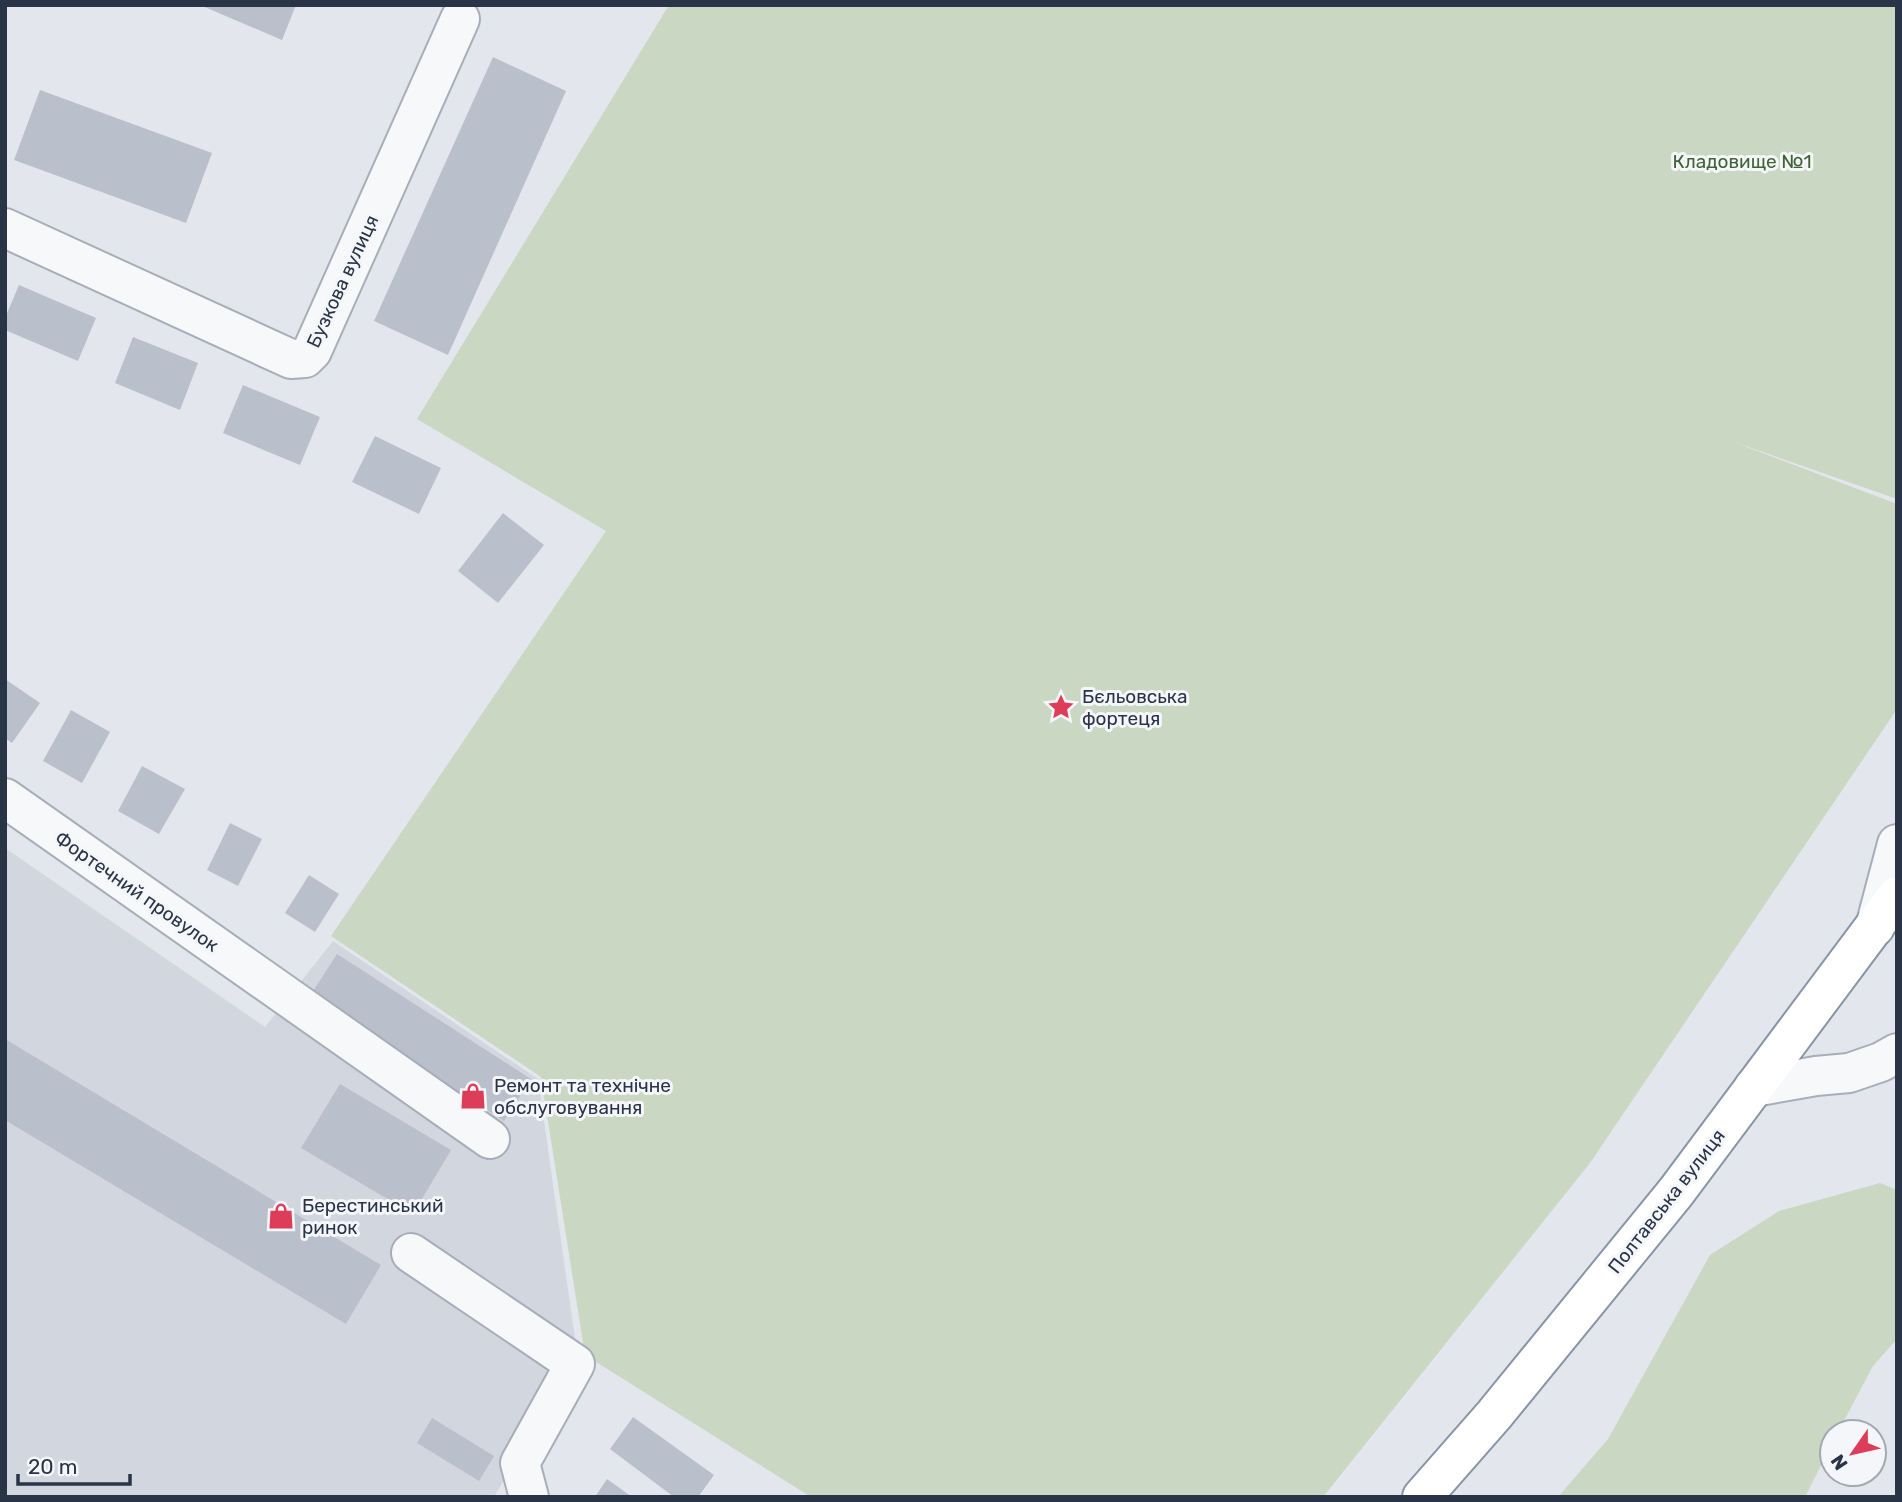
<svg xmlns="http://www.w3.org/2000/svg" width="1902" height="1502" viewBox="0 0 1902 1502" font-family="Rubik,sans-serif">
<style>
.built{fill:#d1d6df}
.green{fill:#c9d7c3}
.building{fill:#bac0cb}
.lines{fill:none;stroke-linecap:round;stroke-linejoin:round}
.minor-casing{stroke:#a7aeb8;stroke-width:42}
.highway-casing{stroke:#8995a5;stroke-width:42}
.minor{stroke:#f7f8fa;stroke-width:38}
.highway{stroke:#fff;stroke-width:38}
.labels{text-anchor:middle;stroke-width:6;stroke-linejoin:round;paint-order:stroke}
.park-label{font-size:19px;fill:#3f6434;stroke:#f4f6f9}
.street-label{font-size:19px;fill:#293447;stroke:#f4f6f9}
.poi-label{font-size:19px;fill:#293447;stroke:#f4f6f9;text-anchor:start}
</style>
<rect width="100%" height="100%" fill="#e3e7ed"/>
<!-- built -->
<path class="built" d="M5,848L265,1027L333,941L538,1079L577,1353L494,1497H5Z"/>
<!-- green -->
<g class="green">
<path d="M669,5H1897V499L1731,441L1897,504V709L1590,1163L1323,1497H811L585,1355L541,1077L331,936L606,531L417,419Z"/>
<path d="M1880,1183L1897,1190V1339L1873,1366L1838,1432H1832V1444L1805,1497H1558L1608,1439L1710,1255L1779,1211Z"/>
</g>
<!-- building -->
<g class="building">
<path d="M200,5H296L282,40Z"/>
<path d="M493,57L566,91L448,355L374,321Z"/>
<path d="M40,90L212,153L186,223L14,160Z"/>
<path d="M19,285L96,318L78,361L5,330V318Z"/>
<path d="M133,337L198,363L180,410L115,383Z"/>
<path d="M243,385L320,417L300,465L223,433Z"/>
<path d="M375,436L441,468L419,514L352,482Z"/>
<path d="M503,513L544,545L498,603L458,571Z"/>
<path d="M5,679L40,703L12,743L5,738Z"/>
<path d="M71,710L110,732L82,783L43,761Z"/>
<path d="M142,766L185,789L159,834L118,811Z"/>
<path d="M230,823L262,839L238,886L207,870Z"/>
<path d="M309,875L339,894L315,932L285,913Z"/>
<path d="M337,954L531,1079L504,1121L310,996Z"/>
<path d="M5,1039L381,1265L346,1324L5,1120Z"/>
<path d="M340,1084L451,1150L413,1214L301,1148Z"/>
<path d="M633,1417L714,1475L698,1497H674L610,1449Z"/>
<path d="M432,1418L494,1456L479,1481L417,1443Z"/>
<path d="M607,1479L632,1497H595Z"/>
</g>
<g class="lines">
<!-- minor casing -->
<g class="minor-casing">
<g id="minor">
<path d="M5,228L291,359L305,358L312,351L460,19"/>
<path d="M5,798L490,1139"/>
<path d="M1875,927L1897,844"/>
<path d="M1754,1087L1816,1076L1849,1073L1881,1062L1897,1053"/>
<path d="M411,1253L575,1364L520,1463L529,1497"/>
</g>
</g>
<!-- highway casing -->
<g class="highway-casing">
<path id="highway" d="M1422,1497L1494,1415L1676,1192L1897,896"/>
</g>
<!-- minor -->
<use href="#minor" class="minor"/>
<!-- highway -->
<use href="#highway" class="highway"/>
</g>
<!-- icons -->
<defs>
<g id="sight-bare" transform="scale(2.1)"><path d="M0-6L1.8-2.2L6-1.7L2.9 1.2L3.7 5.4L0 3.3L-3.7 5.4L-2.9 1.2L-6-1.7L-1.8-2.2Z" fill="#dd3d59" stroke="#f4f6f9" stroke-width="2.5" paint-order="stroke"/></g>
<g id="shop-bare" transform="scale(2.1)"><path d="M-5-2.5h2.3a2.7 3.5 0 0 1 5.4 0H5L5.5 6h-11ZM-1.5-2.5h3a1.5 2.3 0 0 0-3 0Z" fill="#dd3d59" stroke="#f4f6f9" stroke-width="2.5" paint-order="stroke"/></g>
</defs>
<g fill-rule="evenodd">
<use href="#sight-bare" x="1061" y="707"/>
<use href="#shop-bare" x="473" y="1096"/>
<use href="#shop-bare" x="281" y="1216"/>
</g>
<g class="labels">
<!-- park labels -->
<g class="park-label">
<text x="1742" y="168">Кладовище №1</text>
</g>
<!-- street labels -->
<g class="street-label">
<text transform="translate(342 281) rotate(-65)" y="7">Бузкова вулиця</text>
<text transform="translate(137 891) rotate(35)" y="7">Фортечний провулок</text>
<text transform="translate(1666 1201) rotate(-52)" y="7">Полтавська вулиця</text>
</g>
<!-- poi labels -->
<g class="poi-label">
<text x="1082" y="703">Бєльовська<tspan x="1082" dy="22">фортеця</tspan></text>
<text x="494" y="1092">Ремонт та технічне<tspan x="494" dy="22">обслуговування</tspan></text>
<text x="302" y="1212">Берестинський<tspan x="302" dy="22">ринок</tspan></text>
</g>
</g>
<!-- border -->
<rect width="1902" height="1502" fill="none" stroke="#293447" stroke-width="14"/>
<!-- north arrow -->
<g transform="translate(1853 1453) rotate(236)"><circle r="33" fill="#f4f6f9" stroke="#a3a8b2" stroke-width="2"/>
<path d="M0-5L12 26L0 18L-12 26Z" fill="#dd3d59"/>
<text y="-10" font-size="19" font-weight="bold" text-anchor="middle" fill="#293447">N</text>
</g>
<!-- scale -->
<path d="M18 1474v10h112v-10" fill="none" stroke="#293447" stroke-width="3.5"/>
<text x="28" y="1474" font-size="21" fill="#293447" stroke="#f4f6f9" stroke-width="5" paint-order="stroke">20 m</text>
</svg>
